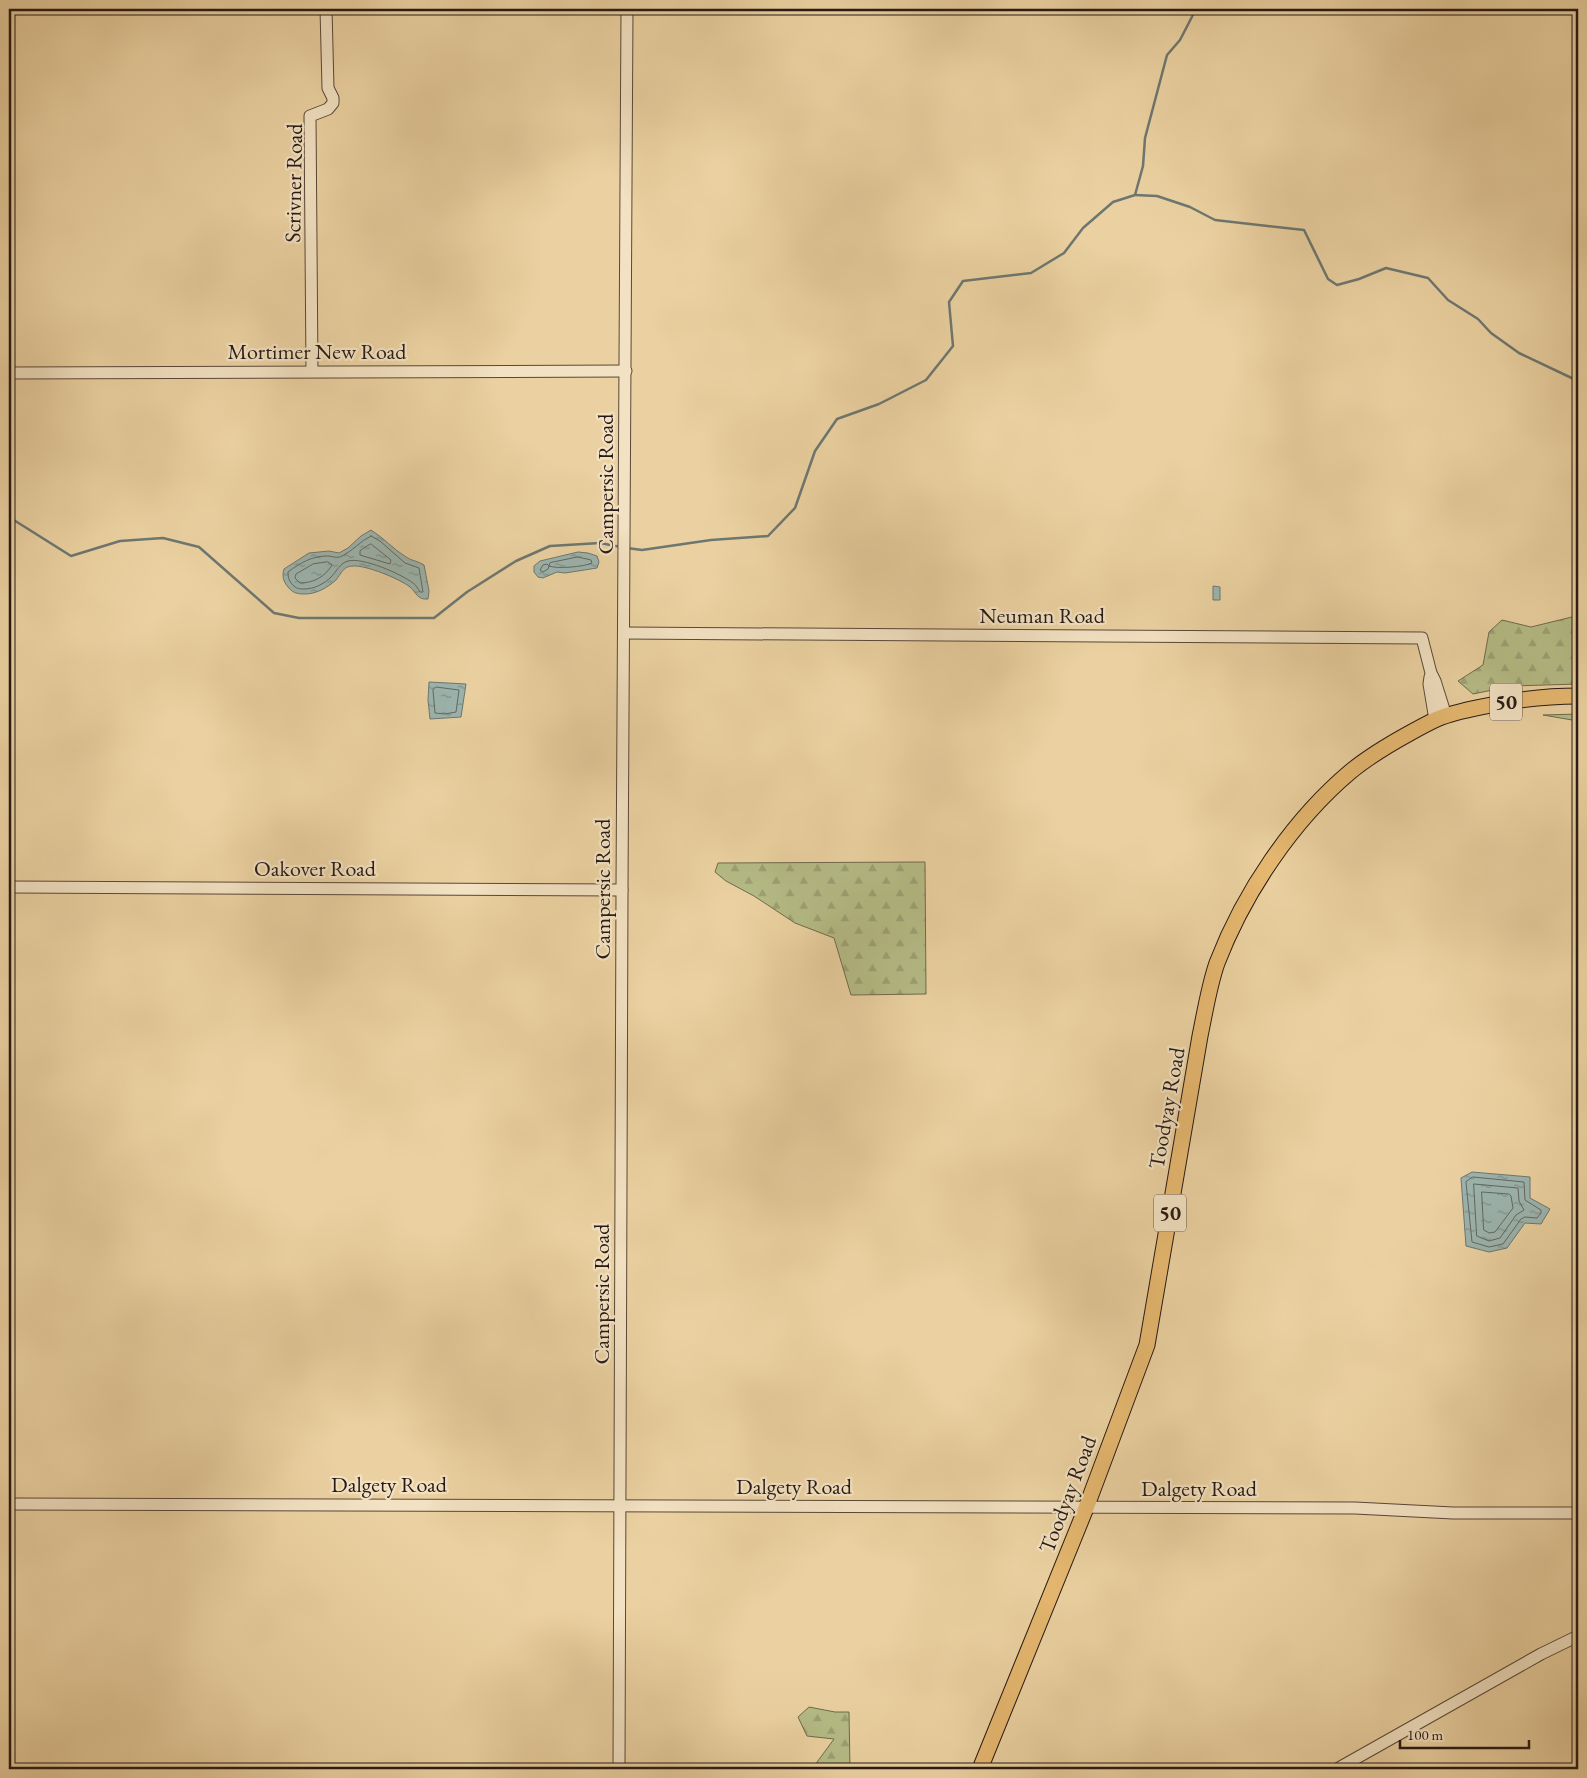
<svg xmlns="http://www.w3.org/2000/svg" width="1587" height="1778" viewBox="0 0 1587 1778" font-family="'EB Garamond',serif">
<style>
.grass{fill:url(#grass-tufts);stroke:#6e6b4d}
.forest{fill:url(#forest-firs);stroke:#6e6b4d}
.water{fill:url(#water-ripples);stroke:#6d7771}
.lines{fill:none;stroke-linecap:round;stroke-linejoin:round}
.shore{stroke:#626862;stroke-width:1}
.stream{stroke:#6d7771;stroke-width:2.5}
.minor-casing{stroke:#584837;stroke-width:13}
.major-casing{stroke:#271a14;stroke-width:17}
.minor{stroke:#f2e1c2;stroke-width:11}
.major{stroke:#e6b870;stroke-width:15}
.labels{text-anchor:middle;stroke-width:4.5;stroke-linejoin:round;paint-order:stroke}
.shield{fill:#f2e1c2;stroke:#645648;stroke-width:1}
.shield-label{font-size:21px;font-weight:bold;fill:#271a14}
.street-label{font-size:22px;fill:#271a14;stroke:#f2e1c2}
</style>
<defs>
<pattern id="grass-tufts" width="24" height="20" patternUnits="userSpaceOnUse" patternTransform="scale(1.25)"><rect width="24" height="20" fill="#b5bc86"/><path d="M3 7l-1-3M5 7V3M7 7l1-3M15 17l-1-3M17 17v-4M19 17l1-3" fill="none" stroke="#9ca173"/></pattern>
<pattern id="forest-firs" width="22" height="20" patternUnits="userSpaceOnUse" patternTransform="scale(1.25)"><rect width="22" height="20" fill="#b5bc86"/><path d="M5 1l3.5 6h-7zM16 11l3.5 6h-7z" fill="#9ca173"/></pattern>
<pattern id="water-ripples" width="26" height="14" patternUnits="userSpaceOnUse" patternTransform="scale(1.25)"><rect width="26" height="14" fill="#9cb5af"/><path d="M2 4q2-2 4 0t4 0M15 11q2-2 4 0t4 0" fill="none" stroke="#7f928d"/></pattern>
</defs>
<rect width="100%" height="100%" fill="#ebd1a1"/>
<filter id="stains"><feTurbulence type="fractalNoise" baseFrequency=".004" numOctaves="4"/><feColorMatrix values="0 0 0 0 .2 0 0 0 0 .09 0 0 0 0 .02 0 0 0 .5 -.17"/></filter>
<radialGradient id="worn" r=".72"><stop offset=".6" stop-color="#630" stop-opacity="0"/><stop offset="1" stop-color="#630" stop-opacity=".3"/></radialGradient>
<!-- grass -->
<path class="grass" d="M1578,714V721L1543,715Z"/>
<!-- forest -->
<g class="forest">
<path d="M1577,583H1578V684L1512,686L1473,694L1458,681L1483,665L1489,632L1502,620L1531,627L1576,616Z"/>
<path d="M925,862L926,994L851,995L834,938L795,923L754,896L726,881L715,872L718,863Z"/>
<path d="M809,1707L835,1712H849L850,1769H812L834,1739L807,1736L798,1717Z"/>
</g>
<!-- water -->
<g class="water">
<path d="M371,530C384,538 393,549 406,557C412,561 418,561 424,565L429,591L428,599C417,600 417,593 410,587C400,579 366,565 353,566C343,566 341,574 336,580C327,588 316,594 305,594C297,594 293,593 288,587C283,581 282,576 284,569L309,553L329,551L339,553L348,548L361,536Z"/>
<path d="M578,552L588,553L597,556L599,562L597,568L565,573L557,572L543,578L538,577L534,572V566L540,561Z"/>
<path d="M1213,586L1220,587V600H1213Z"/>
<path d="M429,682L466,684L461,717L430,719L428,700Z"/>
<path d="M1472,1172L1530,1177V1198L1550,1209L1541,1224L1525,1223L1507,1248L1489,1252L1466,1246L1461,1178Z"/>
</g>
<g class="lines">
<!-- shore -->
<g class="shore">
<path d="M371,536L380,541L405,563L419,568L423,592H420C418,589 416,585 413,583C401,574 363,557 348,561C340,563 337,571 331,577C324,584 314,589 304,589C300,589 297,589 294,586C289,582 288,577 288,572C300,563 312,556 327,556C333,556 337,559 342,556C353,551 360,541 371,536Z"/>
<path d="M371,544L391,560L390,564L360,555V551Z"/>
<path d="M578,557L591,560L592,563C583,567 557,569 549,566L548,569L543,572L540,570L543,565L547,564L549,566L550,563Z"/>
<path d="M328,562L332,565C325,577 313,583 300,583L295,578L296,574L313,564Z"/>
<path d="M436,687L459,690L456,712L445,714L435,713L433,690Z"/>
<path d="M1473,1177L1524,1182L1525,1200L1541,1210V1213L1537,1218L1525,1217L1521,1219L1503,1244L1489,1247L1472,1242L1466,1182Z"/>
<path d="M1474,1184L1518,1188L1519,1201L1524,1210L1516,1215L1500,1238L1489,1241L1477,1236Z"/>
<path d="M1482,1192L1509,1194L1511,1196L1513,1208L1495,1232L1489,1233L1484,1230Z"/>
</g>
<!-- stream -->
<g class="stream">
<path d="M1135,195L1157,196L1190,207L1215,220L1304,230L1328,279L1337,285L1359,279L1386,268L1428,278L1448,300L1478,319L1491,333L1519,353L1578,381"/>
<path d="M9,517L71,556L120,541L163,538L199,547L274,613L299,618H434L467,592L516,561L550,546L600,543L621,547"/>
<path d="M627,548L642,550L711,540L768,536L795,508L815,451L837,419L879,404L926,380L953,346L949,302L963,281L1031,273L1064,253L1083,228L1113,202L1135,195L1143,166L1145,138L1167,55L1180,40L1196,9"/>
</g>
<!-- minor casing -->
<g class="minor-casing">
<g id="minor">
<path d="M312,371L310,116L328,109L333,103V98L328,88L326,9"/>
<path d="M9,373L626,371"/>
<path d="M624,633L1422,638L1431,673L1435,681L1446,716"/>
<path d="M1430,677L1429,684L1435,720"/>
<path d="M9,887L622,890"/>
<path d="M9,1504L1355,1508L1453,1513H1578"/>
<path d="M619,1769L622,890L627,9"/>
<path d="M1337,1769L1541,1654L1578,1636"/>
</g>
</g>
<!-- major casing -->
<g class="major-casing">
<path id="major" d="M980,1769L1086,1508L1147,1345L1200,1036C1205,1012 1209,986 1217,963C1244,893 1292,821 1350,772C1368,757 1390,744 1410,733C1419,728 1428,723 1437,719C1451,713 1466,710 1481,707C1513,700 1545,696 1578,696"/>
</g>
<!-- minor -->
<use href="#minor" class="minor"/>
<!-- major -->
<use href="#major" class="major"/>
</g>
<g class="labels">
<!-- shield labels -->
<g class="shield">
<rect x="1490" y="683.5" width="32" height="37" rx="4"/>
<rect x="1154" y="1194.5" width="32" height="37" rx="4"/>
</g>
<g class="shield-label">
<text x="1506" y="709">50</text>
<text x="1170" y="1220">50</text>
</g>
<!-- street labels -->
<g class="street-label">
<text transform="translate(293 183) rotate(-89)" y="8">Scrivner Road</text>
<text x="317" y="359">Mortimer New Road</text>
<text transform="translate(605 484) rotate(-90)" y="8">Campersic Road</text>
<text x="1042" y="623">Neuman Road</text>
<text x="315" y="876">Oakover Road</text>
<text transform="translate(602 889) rotate(-90)" y="8">Campersic Road</text>
<text transform="translate(1166 1108) rotate(-80)" y="8">Toodyay Road</text>
<text transform="translate(601 1294) rotate(-90)" y="8">Campersic Road</text>
<text x="389" y="1492">Dalgety Road</text>
<text x="794" y="1494">Dalgety Road</text>
<text x="1199" y="1496">Dalgety Road</text>
<text transform="translate(1067 1494) rotate(-69)" y="8">Toodyay Road</text>
</g>
</g>
<!-- margin -->
<rect width="1587" height="1778" fill="none" stroke="#ebd1a1" stroke-width="30"/>
<rect x="10" y="10" width="1567" height="1758" fill="none" stroke="#271a14" stroke-width="2.5"/>
<rect x="15" y="15" width="1557" height="1748" fill="none" stroke="#271a14"/>
<!-- scale -->
<path d="M1400 1740v8h129v-8" fill="none" stroke="#271a14" stroke-width="2.5"/>
<text x="1407" y="1740" font-size="15" fill="#271a14" stroke="#f2e1c2" stroke-width="4" paint-order="stroke">100 m</text>
<rect width="100%" height="100%" filter="url(#stains)"/>
<rect width="100%" height="100%" fill="url(#worn)"/>
</svg>
